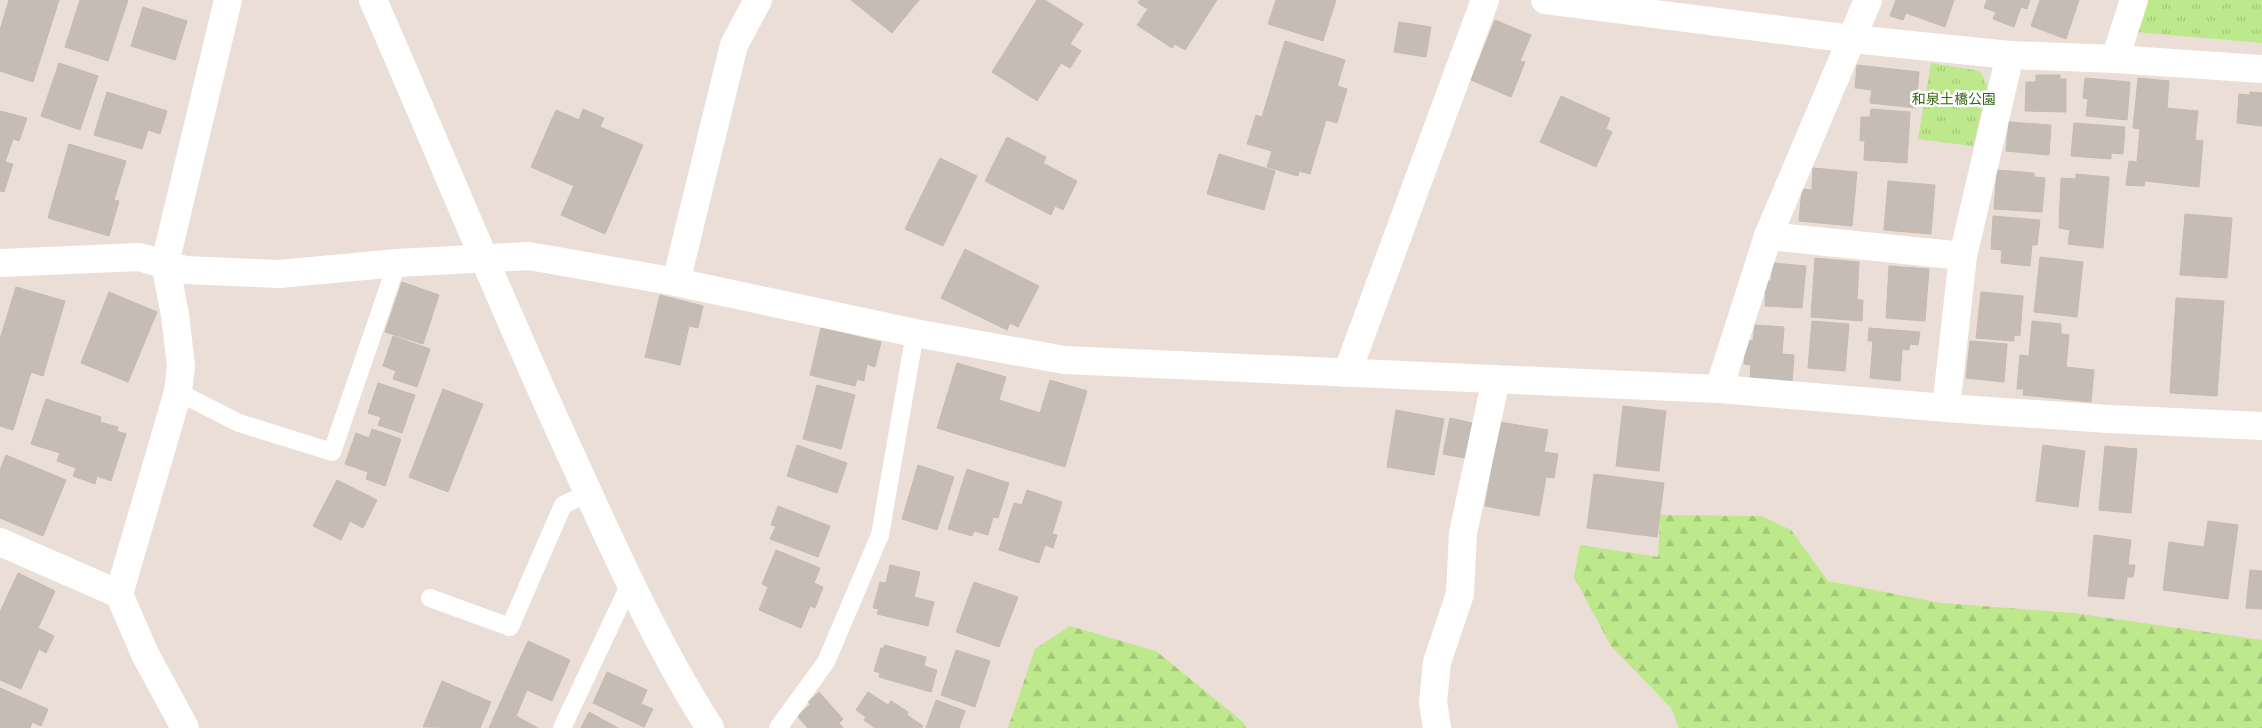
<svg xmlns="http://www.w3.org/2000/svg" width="2262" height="728" viewBox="0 0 2262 728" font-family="Inter,'Noto Sans JP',sans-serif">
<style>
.grass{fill:url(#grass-tufts)}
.forest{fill:url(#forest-firs)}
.building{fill:#c5bdb5;stroke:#c6bab0}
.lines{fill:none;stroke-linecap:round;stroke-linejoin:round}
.lane{stroke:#fff;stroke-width:18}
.street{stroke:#fff;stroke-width:28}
.secondary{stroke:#fff;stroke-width:28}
.labels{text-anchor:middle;stroke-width:5;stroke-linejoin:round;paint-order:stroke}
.park-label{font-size:14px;fill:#346812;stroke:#fff}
</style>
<defs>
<pattern id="grass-tufts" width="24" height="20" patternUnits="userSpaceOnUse" patternTransform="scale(1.25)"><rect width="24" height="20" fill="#bde88b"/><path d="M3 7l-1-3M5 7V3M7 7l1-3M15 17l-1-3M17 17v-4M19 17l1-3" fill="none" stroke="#a2c778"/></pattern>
<pattern id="forest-firs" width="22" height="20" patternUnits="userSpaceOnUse" patternTransform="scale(1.25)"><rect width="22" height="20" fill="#bde88b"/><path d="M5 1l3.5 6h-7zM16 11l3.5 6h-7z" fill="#a2c778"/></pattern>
</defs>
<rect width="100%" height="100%" fill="#ebded6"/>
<!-- grass -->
<g class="grass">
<path d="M2148,0H2262V43L2137,32Z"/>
<path d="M1931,63L1980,71L1987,86L1973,146L1918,139Z"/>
</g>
<!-- forest -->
<g class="forest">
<path d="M1660,515L1761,516L1791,530L1828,581L1941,603L2073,613L2262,640V728H1679L1671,708L1611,646L1574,577L1580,545L1658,557Z"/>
<path d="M1070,626L1156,651L1243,722L1247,728H1008L1035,649Z"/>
</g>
<!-- building -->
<g class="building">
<path d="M9,0H59L33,82L0,71V30Z"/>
<path d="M80,0H128L108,61L65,47Z"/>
<path d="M851,0H919L892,33Z"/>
<path d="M1037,0H1045L1083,24L1070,44L1081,51L1070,68L1061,63L1037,101L992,72Z"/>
<path d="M1140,0H1217L1185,50L1175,44L1172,48L1137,25L1148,9L1138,3Z"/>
<path d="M1276,0H1336L1323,41L1268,24Z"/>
<path d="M1896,0H1954L1945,27L1906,13L1903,20L1890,16Z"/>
<path d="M1987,0H2030L2027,9L2021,7L2014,27L1993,19L1996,12L1984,8Z"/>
<path d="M2040,0H2079L2066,39L2031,26Z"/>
<path d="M143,7L187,21L175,60L131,46Z"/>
<path d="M1495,20L1531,35L1520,61L1525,62L1511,97L1471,80Z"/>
<path d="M1399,22L1431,27L1426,57L1394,52Z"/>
<path d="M1285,41L1345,60L1337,86L1347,89L1337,123L1326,120L1310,174L1299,171L1298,176L1267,167L1272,151L1247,144L1256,115L1262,117Z"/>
<path d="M59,63L98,76L80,130L41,116Z"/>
<path d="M1857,65L1919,72L1916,108L1870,103L1872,90L1855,88Z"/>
<path d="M2036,75H2060V79H2066V112L2025,111L2026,82H2036Z"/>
<path d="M2085,78L2130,82L2127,120L2086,116L2088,99L2083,98Z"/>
<path d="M2138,78L2169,81L2167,108L2198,111L2195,140L2203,141L2199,187L2145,181L2144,186L2126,185L2129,161L2137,162L2140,129L2133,128Z"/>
<path d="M107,92L167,111L160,134L148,130L142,149L94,135Z"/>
<path d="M2250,92L2262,93V126L2237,123L2239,94L2250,95Z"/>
<path d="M1561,96L1610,118L1606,129L1612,132L1596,167L1540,142Z"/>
<path d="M583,109L604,118L600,127L643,145L605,234L561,215L574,186L531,167L556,110L579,120Z"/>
<path d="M1871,109L1910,112L1907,163L1864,160L1865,141H1860L1861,117H1870Z"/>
<path d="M0,111L27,118L19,141L13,139L5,162L13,164L4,192L0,191Z"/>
<path d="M2009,122L2051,125L2049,155L2006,151Z"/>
<path d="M2074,123L2125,127L2123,154L2111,153V159L2071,156Z"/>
<path d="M1007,137L1046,157L1043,163L1077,181L1063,210L1055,206L1051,215L985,181Z"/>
<path d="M69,144L126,161L114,200L119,201L109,236L48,218Z"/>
<path d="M1219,154L1275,171L1264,210L1207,194Z"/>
<path d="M940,158L977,176L943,246L905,229Z"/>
<path d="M1813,168L1857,172L1852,226L1799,221L1802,189L1812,190Z"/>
<path d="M1997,170L2034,173V177L2045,178L2042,212L1994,209Z"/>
<path d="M2076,174L2109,177L2103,248L2068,244L2070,230L2059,228L2061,178L2076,179Z"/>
<path d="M1888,181L1935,185L1931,234L1884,230Z"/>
<path d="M2185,214L2232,218L2227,278L2180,275Z"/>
<path d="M1993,216L2040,220L2037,245H2032L2030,266L2001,263L2002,250L1991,249Z"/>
<path d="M965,249L1039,286L1018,327L1010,323L1007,330L941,298Z"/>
<path d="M2040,257L2083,262L2077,317L2034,312Z"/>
<path d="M1815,258L1859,262L1857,300H1863L1862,321L1811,317Z"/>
<path d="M1773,263L1806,266L1802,308L1765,306L1766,281H1771Z"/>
<path d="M1889,266L1929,269L1925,321L1886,318Z"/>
<path d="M402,282L439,295L423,344L385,332Z"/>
<path d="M16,287L65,301L43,376L31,372L13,430L0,426V339Z"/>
<path d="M109,292L157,312L128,382L81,363Z"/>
<path d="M1981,292L2023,296L2020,336L2014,335V341L1976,338Z"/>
<path d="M660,295L703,306L698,328L689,326L680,365L645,357Z"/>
<path d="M2176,298L2224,301L2217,396L2170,393Z"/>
<path d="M1812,321L1849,324L1845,371L1808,368Z"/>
<path d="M2032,321L2061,324V334L2069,335L2066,367L2094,370L2091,402L2023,395L2024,389H2017L2020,355L2029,356Z"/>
<path d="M1755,325L1784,327L1782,354L1794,355L1792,382L1750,379L1751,365L1744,364L1746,340L1753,341Z"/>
<path d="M821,328L881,342L875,367L867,364L864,381L857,379L855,386L810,375Z"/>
<path d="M1869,328L1920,332L1918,345L1910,344L1909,350L1902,349L1900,381L1870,378L1873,341H1868Z"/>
<path d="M393,336L430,349L417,387L393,379L396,371L383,366Z"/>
<path d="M1970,341L2007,344L2004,382L1966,378Z"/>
<path d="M957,363L1006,377L999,400L1040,413L1050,380L1087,391L1065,467L937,428Z"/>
<path d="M378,383L415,395L402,433L378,425L381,417L368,413Z"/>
<path d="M817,385L855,395L841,449L803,439Z"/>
<path d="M443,389L483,404L448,492L409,477Z"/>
<path d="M46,399L101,417L100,422L118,427L117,431L126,434L111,481L97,476L95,484L73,476L76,468L57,461L60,453L31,444Z"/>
<path d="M1623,406L1666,411L1659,471L1616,466Z"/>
<path d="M1396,410L1444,419L1434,475L1387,467Z"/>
<path d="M1450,418L1472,423L1465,458L1443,454Z"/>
<path d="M1500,422L1548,430L1544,452L1558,454L1554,478L1546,477L1539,516L1485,506Z"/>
<path d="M372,429L401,439L385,486L366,479L368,472L345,464L356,433L369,438Z"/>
<path d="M797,445L847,463L837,493L787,476Z"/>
<path d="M2043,445L2085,451L2078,507L2036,501Z"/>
<path d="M2105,446L2137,449L2131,513L2099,510Z"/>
<path d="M6,455L66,480L43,536L0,518V470Z"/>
<path d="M918,465L954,477L937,530L902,519Z"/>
<path d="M967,469L1009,483L998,518L993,517L988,535L974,531L972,536L948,529Z"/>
<path d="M1594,474L1664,483L1657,537L1587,528Z"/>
<path d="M337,480L377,500L363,528L350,521L341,540L313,526Z"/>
<path d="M1027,490L1062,502L1052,534L1057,535L1053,548L1045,545L1039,563L999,550L1014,503L1022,505Z"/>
<path d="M778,506L830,526L818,557L770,539L776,526L771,525Z"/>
<path d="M2208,521L2238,525L2228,599L2163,590L2169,542L2204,547Z"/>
<path d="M2094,535L2131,540L2128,565H2135L2133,577H2127L2124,599L2088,596Z"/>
<path d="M776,550L820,568L814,583L823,587L815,608L810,606L801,628L759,610L768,587L762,584Z"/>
<path d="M890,565L920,572L914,597L934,602L928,626L877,614L879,609L873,608L880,582L886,583Z"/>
<path d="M2250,570L2262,571V609L2246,608Z"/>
<path d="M18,573L55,591L38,628L54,636L46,653L39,649L21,689L0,680V612Z"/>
<path d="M974,582L1018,597L999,647L956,632Z"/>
<path d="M528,641L570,660L552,701L527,690L516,716L538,728H489Z"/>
<path d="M885,645L926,657L924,666L937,670L931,692L879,677L880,673L874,671L881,648H884Z"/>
<path d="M956,650L990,661L975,707L941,695Z"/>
<path d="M607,672L647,690L641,704L653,709L644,727L593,703Z"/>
<path d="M442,681L491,702L480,728L423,727Z"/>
<path d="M0,688L48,709L41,726L32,722L30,728H0Z"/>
<path d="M819,692L843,719L839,723L843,728H808L797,716L811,704L808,702Z"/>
<path d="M868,692L888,705L891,701L908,712L907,715L923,726L921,728H875L864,720L866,717L856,710Z"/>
<path d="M936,700L965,711L959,728H926Z"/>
<path d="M589,712L618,728H581Z"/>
</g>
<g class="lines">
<!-- lane -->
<g class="lane">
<path d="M178,392L239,423L332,452L397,263"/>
<path d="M430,598L510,627L563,505L588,493"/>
<path d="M562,728L629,586"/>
<path d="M778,728L826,662L880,535L915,333"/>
</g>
<!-- street -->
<g class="street">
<path d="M1545,0L1852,39L2010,55L2115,59L2262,69"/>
<path d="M2115,59L2134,0"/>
<path d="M1768,236L1963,256"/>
<path d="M0,263L139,257L185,270L279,274L397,263L529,256L676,282L915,333L1064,360L1719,389L1946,408L2109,419L2262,426"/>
<path d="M676,282L734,45L758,0"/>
<path d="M1347,373L1485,0"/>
<path d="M1719,389L1768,236L1868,0"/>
<path d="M1946,408L1963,256L2010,55"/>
<path d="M0,542L119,594"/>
<path d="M185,728L145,654L119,594L178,392L181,366L175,315L165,263L228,0"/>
<path d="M1437,728L1433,702L1437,662L1460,594L1463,533L1496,379"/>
</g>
<!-- secondary -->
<path class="secondary" d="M373,0C441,155 505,313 576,466C617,556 657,645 710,728"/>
</g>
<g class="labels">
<!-- park labels -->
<g class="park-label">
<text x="1954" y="104">和泉土橋公園</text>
</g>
</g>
</svg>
